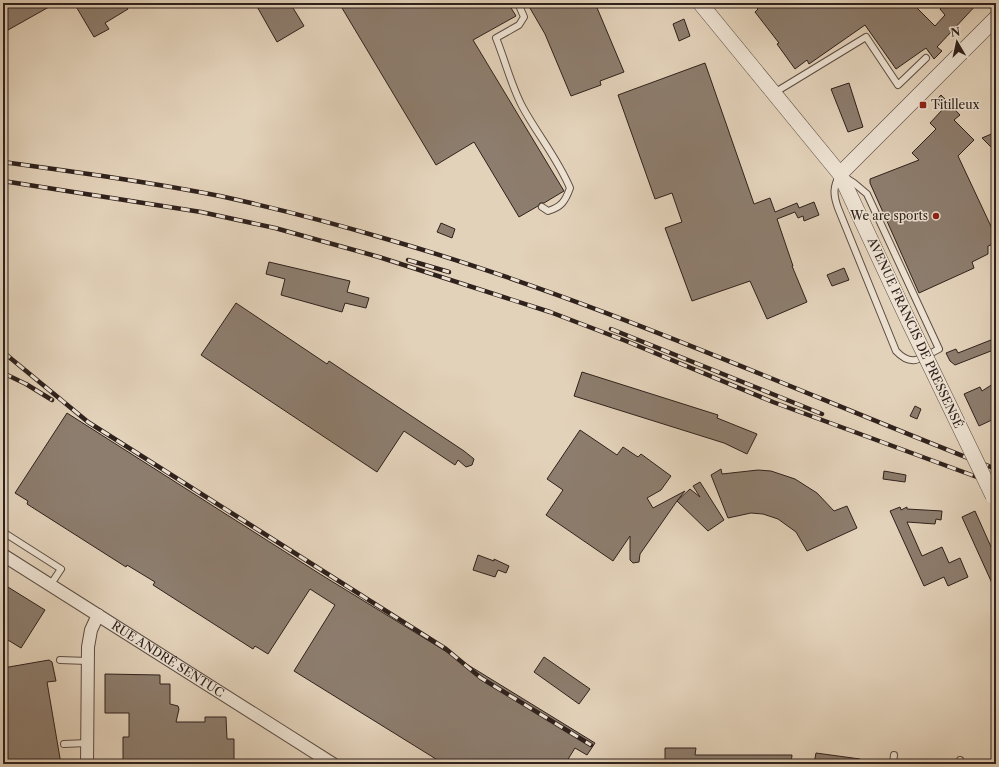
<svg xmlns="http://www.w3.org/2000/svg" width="999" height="767" viewBox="0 0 999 767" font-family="'Libre Caslon Text',serif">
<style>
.building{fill:#8d7d6e;stroke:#2f211c}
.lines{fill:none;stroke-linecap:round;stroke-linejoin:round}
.service-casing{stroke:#5c4d44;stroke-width:8}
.minor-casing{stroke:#5c4d44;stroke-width:14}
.tertiary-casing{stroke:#5c4d44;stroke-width:16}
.service{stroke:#ede2d2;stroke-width:6}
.minor{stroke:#ede2d2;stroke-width:12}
.tertiary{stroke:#ede2d2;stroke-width:15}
.rail-casing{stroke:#2f211c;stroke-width:4.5}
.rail{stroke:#ede2d2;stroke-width:3;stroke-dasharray:9;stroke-linecap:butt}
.tertiary-bridge-casing{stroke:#5c4d44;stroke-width:16;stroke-linecap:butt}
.tertiary-bridge{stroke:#ede2d2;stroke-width:15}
.poi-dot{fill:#8f2418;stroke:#ede2d2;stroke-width:1.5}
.labels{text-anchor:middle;stroke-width:3;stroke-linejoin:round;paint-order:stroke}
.poi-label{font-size:12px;fill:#2f211c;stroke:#ede2d2;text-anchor:start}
.street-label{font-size:12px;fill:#2f211c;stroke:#ede2d2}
</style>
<rect width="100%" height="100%" fill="#e3d2ba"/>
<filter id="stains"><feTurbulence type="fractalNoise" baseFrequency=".005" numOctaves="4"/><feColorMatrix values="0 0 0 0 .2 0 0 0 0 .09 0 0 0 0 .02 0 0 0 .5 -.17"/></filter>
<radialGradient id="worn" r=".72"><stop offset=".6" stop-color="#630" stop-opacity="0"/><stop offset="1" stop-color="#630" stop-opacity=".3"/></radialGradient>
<!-- building -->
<g class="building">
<path d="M3,3H56L8,30L3,21Z"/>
<path d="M74,3H125L128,9L105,23L109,29L94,37Z"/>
<path d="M255,3H290L304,26L277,42Z"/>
<path d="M339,3H508L516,16L473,40L564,191L544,203H540L538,206L519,217L474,142L436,165Z"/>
<path d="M527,3H595L624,72L600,81L601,85L571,96L545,34Z"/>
<path d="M753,3H912L935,26L945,15L940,9L946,3H978L937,47L942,51L934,59L926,48L896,69L865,25L809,64L807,60L795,69L777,44L779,43L755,12L758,9Z"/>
<path d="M684,19L690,36L679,41L673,24Z"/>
<path d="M705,63L754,204L770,198L775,212L797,203L799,208L814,202L819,215L804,221L803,216L798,218L795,212L777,219L793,266H792L807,302L767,319L750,281L692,301L665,228L682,222L672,193L655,199L618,95Z"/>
<path d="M849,83L863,127L848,132L831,89Z"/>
<path d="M941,95L960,115L954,120L974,140L958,156L996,237V243L988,246V254L972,262L974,268L919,293L870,183V179L919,160L912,153L936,129L930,123L943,109L935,101Z"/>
<path d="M996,132V145L991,147L982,138Z"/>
<path d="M441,223L455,229L452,238L437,232Z"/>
<path d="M269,262L350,281L347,292L369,298L366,308L345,303L342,312L281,295L285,279L266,274Z"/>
<path d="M844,268L849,280L832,286L827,275Z"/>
<path d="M236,303L327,364L329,361L464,451L474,459L472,465L466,467L458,460L455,465L404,431L377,472L201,355Z"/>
<path d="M996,338V349L955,365L950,361L946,353L956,349L958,353Z"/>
<path d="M582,372L718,415L717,418L757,434L747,454L724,443L574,396Z"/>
<path d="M996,382V418L979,426L964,394L980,387L982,391Z"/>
<path d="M915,406L921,409L917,419L910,416Z"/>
<path d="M67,413L320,574L595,743L587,755L575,748L565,764H444L294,671L335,605L310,589L268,654L255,646L253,649L153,585L155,582L127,565L126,567L27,504L28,501L15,493Z"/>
<path d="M580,430L617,455L623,447L638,457L641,454L671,476L661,490L647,498L653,508L685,491L677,501L690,489L700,497L693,486L700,482L724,520L708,531L677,501L640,554L639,562L633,563L630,560V536L613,561L546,515L563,490L547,479Z"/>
<path d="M721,469L722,474L758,470L771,471L795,479L817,493L834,511L847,506L857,528L807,551L796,532L778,519L763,514L751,513L728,518L711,475Z"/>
<path d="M884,471L906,475L905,482L883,479Z"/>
<path d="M900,507L901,510L907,507V509L942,511L941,520L936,519L935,524L907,522L922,556L942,547L949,563L960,558L968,577L948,586L944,577L924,586L890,511Z"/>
<path d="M975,511L996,558V592L962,517Z"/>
<path d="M478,555L494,561V559L509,566L506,573L498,570L495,577L473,570Z"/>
<path d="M3,584L45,610L21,648L3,637Z"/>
<path d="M544,657L590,689L579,704L534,672Z"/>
<path d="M49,660L52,662L56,681L47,682L61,764H3V668Z"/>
<path d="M105,674L160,675V684H170V704L178,706L179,709L176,722H205V717H226L227,739H234V764H123V737H129V713H105Z"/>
<path d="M665,748H696L695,755H792L791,764H665Z"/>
<path d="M816,753L860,759V764H814Z"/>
</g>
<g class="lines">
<!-- service casing -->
<g class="service-casing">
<g id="service">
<path d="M518,3L524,17L519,25L496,38C505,60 511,85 522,106C537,134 558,159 570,188C565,202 561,207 548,211L542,207"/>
<path d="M774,93L866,37L898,85L926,58"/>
<path d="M840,174L854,183L867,194L939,349C921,358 912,368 896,351L838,208C833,194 833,187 840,174Z"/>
<path d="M3,532L61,569L49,587"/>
<path d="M60,660L87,661"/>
<path d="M64,744L87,743"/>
<path d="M805,764V763"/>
<path d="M893,764L894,755"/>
<path d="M959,764L960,760"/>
</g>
</g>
<!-- minor casing -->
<g class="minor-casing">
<g id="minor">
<path id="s1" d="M3,555L333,764"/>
<path d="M87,764L88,647L91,630L98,615"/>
</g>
</g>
<!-- tertiary casing -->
<g class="tertiary-casing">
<g id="tertiary">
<path d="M700,3L840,174L909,322"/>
<path d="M840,174L996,18"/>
</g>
</g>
<!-- service -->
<use href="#service" class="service"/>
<!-- minor -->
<use href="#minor" class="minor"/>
<!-- tertiary -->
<use href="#tertiary" class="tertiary"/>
<!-- rail casing -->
<g class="rail-casing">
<g id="rail">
<path d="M3,162C76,172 149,182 220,196C275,208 329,222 383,238C593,298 793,390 996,469"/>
<path d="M3,181L201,212L275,228L379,257L550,312L626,341L773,402L996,484"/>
<path d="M408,260L449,272"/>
<path d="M611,329L822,414"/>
<path d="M3,352L88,422L446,649L481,678L591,745"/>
<path d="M3,373L26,384L52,400"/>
</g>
</g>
<!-- rail -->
<use href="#rail" class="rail"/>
<!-- tertiary-bridge casing -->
<g class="tertiary-bridge-casing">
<path id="tertiary-bridge" d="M909,322L993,496"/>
</g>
<!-- tertiary-bridge -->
<use href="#tertiary-bridge" class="tertiary-bridge"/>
</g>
<!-- markers -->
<g class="poi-dot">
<rect x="919" y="101" width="8" height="8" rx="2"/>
<circle cx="936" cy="216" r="4"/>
</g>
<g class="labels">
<!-- poi labels -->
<g class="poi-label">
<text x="931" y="109">Titilleux</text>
<text x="928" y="220" text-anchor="end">We are sports</text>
</g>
<!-- street labels -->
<g class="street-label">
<text transform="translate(915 333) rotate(65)" y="4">AVENUE FRANCIS DE PRESSENSÉ</text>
<text dy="4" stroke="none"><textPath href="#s1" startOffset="195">RUE ANDRÉ SENTUC</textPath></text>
</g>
</g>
<!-- margin -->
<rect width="999" height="767" fill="none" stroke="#e3d2ba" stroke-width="16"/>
<rect x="4" y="4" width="991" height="759" fill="none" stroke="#2f211c" stroke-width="2"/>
<rect x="8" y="8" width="983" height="751" fill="none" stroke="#2f211c"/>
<!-- north arrow -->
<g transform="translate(957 42) rotate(351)" stroke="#ede2d2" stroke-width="3" paint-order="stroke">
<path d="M0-3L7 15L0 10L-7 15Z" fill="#2f211c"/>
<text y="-6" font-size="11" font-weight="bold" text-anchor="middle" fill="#2f211c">N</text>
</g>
<rect width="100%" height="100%" filter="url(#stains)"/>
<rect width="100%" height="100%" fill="url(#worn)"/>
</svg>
